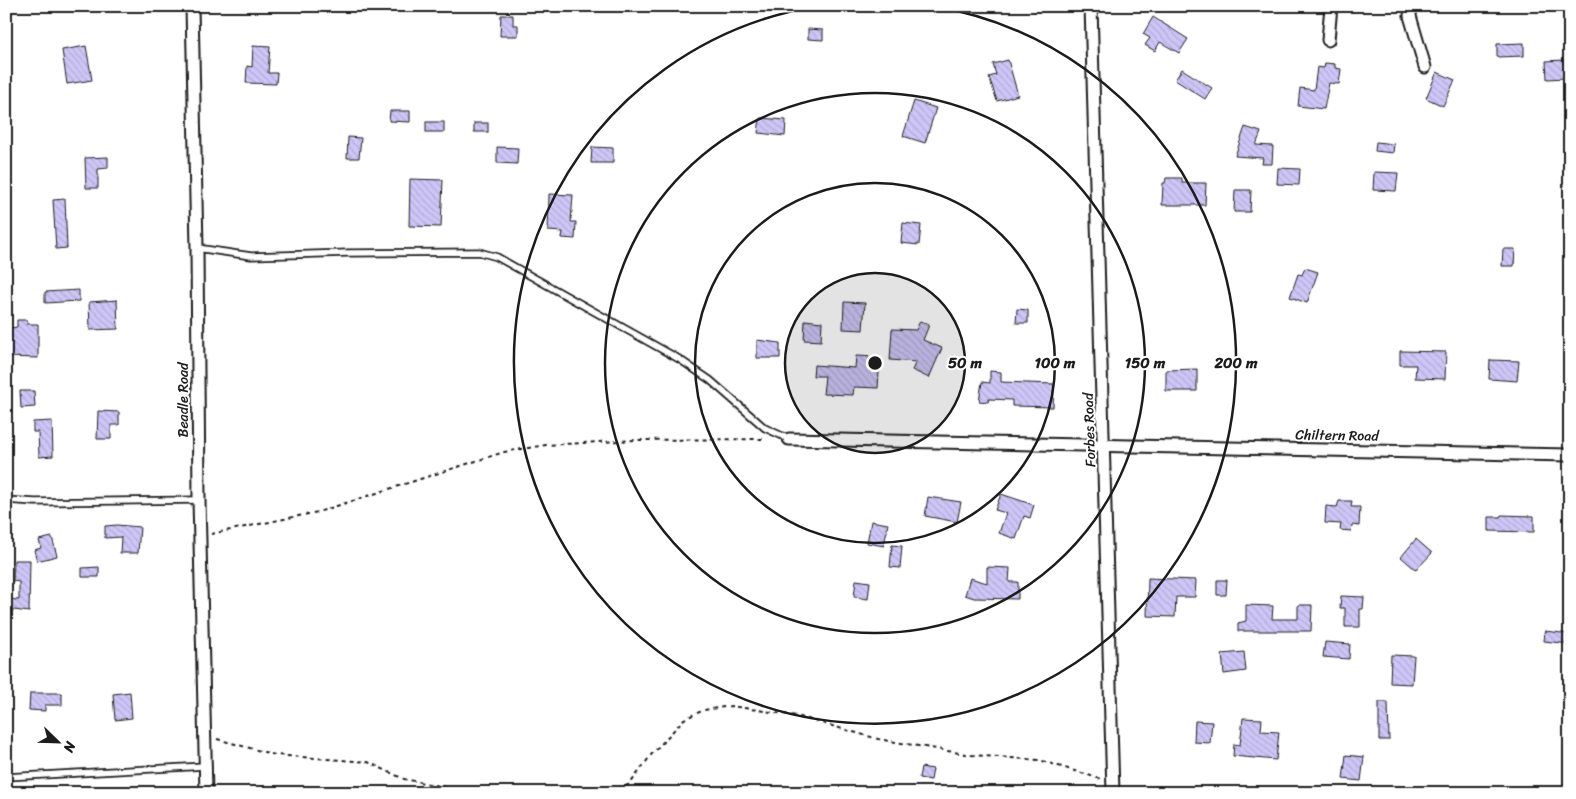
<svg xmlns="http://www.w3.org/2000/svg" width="1576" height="799" viewBox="0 0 1576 799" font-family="Sriracha,sans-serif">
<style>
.building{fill:url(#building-back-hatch);stroke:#1c1c1c}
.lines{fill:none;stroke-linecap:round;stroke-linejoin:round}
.lane-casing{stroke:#1c1c1c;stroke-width:9}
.street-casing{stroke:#1c1c1c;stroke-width:15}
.path{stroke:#1c1c1c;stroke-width:2;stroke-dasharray:4 4;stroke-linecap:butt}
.lane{stroke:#fff;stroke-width:5.5}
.street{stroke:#fff;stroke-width:11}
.ring{fill:none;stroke:#1c1c1c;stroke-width:2.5}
.labels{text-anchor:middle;stroke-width:4;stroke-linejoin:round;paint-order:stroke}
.street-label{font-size:14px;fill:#1c1c1c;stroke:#fff}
.centre{fill:#1c1c1c;stroke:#fff;stroke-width:2.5}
.ring-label{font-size:15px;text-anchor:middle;font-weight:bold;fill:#1c1c1c;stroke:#fff;stroke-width:4;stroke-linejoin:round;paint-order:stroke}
</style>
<defs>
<pattern id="building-back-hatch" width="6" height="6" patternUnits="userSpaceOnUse" patternTransform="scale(1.25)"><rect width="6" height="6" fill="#cfc6f8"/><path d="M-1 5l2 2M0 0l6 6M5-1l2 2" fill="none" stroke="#b1aad4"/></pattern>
</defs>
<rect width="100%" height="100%" fill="#fff"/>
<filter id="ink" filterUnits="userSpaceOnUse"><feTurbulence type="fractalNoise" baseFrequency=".02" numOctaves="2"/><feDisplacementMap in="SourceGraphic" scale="10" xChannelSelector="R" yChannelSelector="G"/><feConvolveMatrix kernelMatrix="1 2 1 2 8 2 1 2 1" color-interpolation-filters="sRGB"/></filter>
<g filter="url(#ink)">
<!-- building -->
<g class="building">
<path d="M501,15H513V25H518V36H500Z"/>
<path d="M1153,17L1188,39L1179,53L1160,42L1155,51L1145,45L1150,38L1143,34Z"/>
<path d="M808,29L823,30V40L808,39Z"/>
<path d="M1524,43V56L1497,57V44Z"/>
<path d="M86,46L92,80L67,84L62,50Z"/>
<path d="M253,46L270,47L268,73H277L276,84L246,83L247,66L252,67Z"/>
<path d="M1008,60L1018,95L997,101L989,77L996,75L993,64Z"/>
<path d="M1564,60L1566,78L1547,79L1546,61Z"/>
<path d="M1325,63L1335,64V68L1341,69L1339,84L1329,83L1324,109L1298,106L1300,88L1314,90L1317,67L1324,68Z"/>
<path d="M1182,69L1212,88L1205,99L1175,80Z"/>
<path d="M1437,72L1455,80L1443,106L1426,98Z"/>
<path d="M914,101L936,108L925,143L903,136Z"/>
<path d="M390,111H410V122L389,121Z"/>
<path d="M760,118L786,120L785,136L758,133Z"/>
<rect x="426" y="122" width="18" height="10"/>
<rect x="474" y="123" width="14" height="9"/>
<path d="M1245,127L1261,132L1256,145L1273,146L1272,164H1262L1263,158L1235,156Z"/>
<path d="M348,137L361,138L359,158H347Z"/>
<path d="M1376,142L1394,144L1393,153L1375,151Z"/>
<path d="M497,147L518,148L517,164L497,163Z"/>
<path d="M592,147L613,148V163H591Z"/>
<path d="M108,157V168L98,169V188H86L85,158Z"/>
<path d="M1278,168L1300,169L1299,185L1277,184Z"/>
<path d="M1374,172L1398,173L1396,191L1373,190Z"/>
<path d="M1166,178H1182V183H1206L1205,205H1162L1163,183H1165Z"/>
<path d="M410,179L443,180L441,227L409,226Z"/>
<path d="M1235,190H1251L1250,212H1234Z"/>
<path d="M549,194L573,195L571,222H576L575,239L562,238L563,232L548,231Z"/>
<path d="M65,199L67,248L56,249L53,200Z"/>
<path d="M903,223L921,225L919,245L901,243Z"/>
<path d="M1503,249H1515L1514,266H1502Z"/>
<path d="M1305,268L1318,272L1307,303L1290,297L1298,274L1302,275Z"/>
<path d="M79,290V301L45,303V292Z"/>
<path d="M117,300L118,329L90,330L89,302Z"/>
<path d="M844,302L865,303L863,330L843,329Z"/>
<path d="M1017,309L1028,310V323H1016Z"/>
<path d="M17,320H27V324H38V358L6,357V331H10V328L17,327Z"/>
<path d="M805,320L822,322L821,341L804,340Z"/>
<path d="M920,321L929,325L923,340L942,348L929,378L912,370L916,362L890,360L892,329L916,330Z"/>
<path d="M757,340L780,343V358H757Z"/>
<path d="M1400,351L1446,352L1445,379L1415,378L1416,365H1400Z"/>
<path d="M856,356L880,357L878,388L854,387L853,395L823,394L825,376H813L814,365L855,368Z"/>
<path d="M1490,360L1519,361L1517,381L1489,379Z"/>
<path d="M1197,369V391H1166V370Z"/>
<path d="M990,371L1001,372V382L1054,384L1053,407L1012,406V400L989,399L988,402L979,401L982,382L990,383Z"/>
<path d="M20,391H34L35,407L21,408Z"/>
<path d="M98,411L119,412V425H111V439H97Z"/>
<path d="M52,421L53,456L39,457L38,432H33V422Z"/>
<path d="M1001,494L1034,505L1030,518L1024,516L1016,539L999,533L1006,513L995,510Z"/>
<path d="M928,497L961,502L957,522L925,516Z"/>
<path d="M1339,501H1352L1351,507H1360L1359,526L1352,525L1351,531L1340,530L1341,524L1325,523L1326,506L1337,507Z"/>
<path d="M1501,515L1534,516V532L1489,531V517H1500Z"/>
<path d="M871,521L888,524L884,546L867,543Z"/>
<path d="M117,525L140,527L138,553H120L121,537L105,538V526Z"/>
<path d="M52,537L57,556L37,561L34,550L41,548L39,540Z"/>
<path d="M1416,539L1432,553L1416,570L1401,557Z"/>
<path d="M892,545L902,546L900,568L890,567Z"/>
<path d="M14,560H30L29,612L6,609V599L19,600V582L13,581Z"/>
<path d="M99,567V577H82V568Z"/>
<path d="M987,567L1010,568L1009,582H1018V599L974,598L965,595L970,578L987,583Z"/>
<path d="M1148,578L1196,580L1195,597H1176L1175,617L1147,616Z"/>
<path d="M856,580L870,582L868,599L854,597Z"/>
<path d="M1217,580H1227L1226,595H1217Z"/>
<path d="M1341,596L1364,597L1363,609H1360V627H1345V608H1340Z"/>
<path d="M1246,605L1273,606L1272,619H1298V605H1312L1311,631H1238V623L1246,621Z"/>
<path d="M1545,631L1570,634V644L1544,641Z"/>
<path d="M1325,642L1350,644L1349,659L1323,657Z"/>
<path d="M1244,652L1246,671L1224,674L1222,654Z"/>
<path d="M1391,655L1414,656L1412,684L1390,683Z"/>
<path d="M130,692L132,718L115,720L113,694Z"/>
<path d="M30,693H62V705H45V711L29,710Z"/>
<path d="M1379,702H1388L1389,740H1379Z"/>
<path d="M1243,718L1262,719L1261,731L1279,732L1276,760L1233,756L1234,744L1240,745Z"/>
<path d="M1195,721L1212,722L1210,743L1194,742Z"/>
<path d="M1346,755L1364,757L1361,781L1343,779Z"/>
<path d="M921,767L933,769L931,780L919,778Z"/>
</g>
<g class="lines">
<!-- lane casing -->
<g class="lane-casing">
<g id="lane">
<path d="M197,248L251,256L348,253L479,252L497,257L679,359L710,380L765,428L789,439"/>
<path d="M6,500L35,502L199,500"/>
<path d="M6,777L205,766"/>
</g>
</g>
<!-- street casing -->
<g class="street-casing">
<g id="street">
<path d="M192,6L197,248L199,500L206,793"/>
<path d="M1091,6L1113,793"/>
<path d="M1411,6L1410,16L1425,67"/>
<path d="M1328,40L1331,6"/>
<path d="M789,439L1570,455"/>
</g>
</g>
<!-- path -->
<g class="path">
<path d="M211,534L318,512L504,452L546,445L636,440L766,439"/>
<path d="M217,739L275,755L368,762L404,779L474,793"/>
<path d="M611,793L630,784L651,755L684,719L704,710L731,706L797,716L878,739L971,755L1039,760L1101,779"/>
</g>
<!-- lane -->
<use href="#lane" class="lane"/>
<!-- street -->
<use href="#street" class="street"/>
</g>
</g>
<!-- distance rings -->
<circle cx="875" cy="363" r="90" fill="#1c1c1c" fill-opacity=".12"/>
<g class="ring">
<circle cx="875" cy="363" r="90"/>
<circle cx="875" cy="363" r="180"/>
<circle cx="875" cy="363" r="270"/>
<path d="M931 6A361 361 0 1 1 819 6"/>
</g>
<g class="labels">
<!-- street labels -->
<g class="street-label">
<text transform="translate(183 400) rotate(-90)" y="5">Beadle Road</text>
<text transform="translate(1089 430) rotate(-92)" y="5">Forbes Road</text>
<text transform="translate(1337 435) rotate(1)" y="5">Chiltern Road</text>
</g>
</g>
<circle cx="875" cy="363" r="8" class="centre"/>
<g class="ring-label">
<text x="965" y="368">50 m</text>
<text x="1055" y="368">100 m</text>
<text x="1145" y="368">150 m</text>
<text x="1236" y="368">200 m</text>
</g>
<!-- margin -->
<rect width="1576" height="799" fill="none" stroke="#fff" stroke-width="25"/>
<rect x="12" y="12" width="1551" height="774" fill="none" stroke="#1c1c1c" stroke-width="2" filter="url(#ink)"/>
<!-- north arrow -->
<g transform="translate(58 742) rotate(113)" stroke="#ffffff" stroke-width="4" paint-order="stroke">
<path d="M0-4L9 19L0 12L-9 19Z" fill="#1c1c1c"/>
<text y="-8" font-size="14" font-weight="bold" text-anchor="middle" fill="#1c1c1c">N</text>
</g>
</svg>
